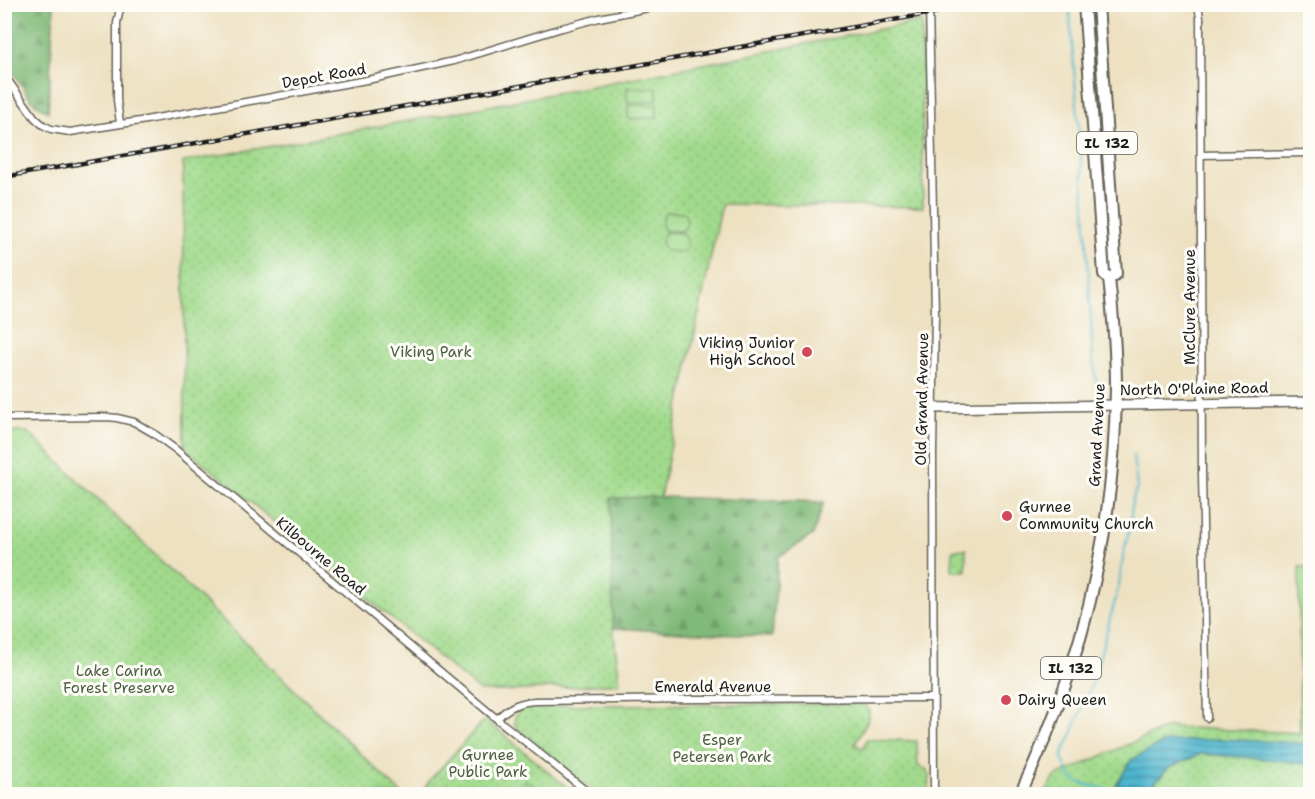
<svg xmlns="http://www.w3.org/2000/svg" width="1315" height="799" viewBox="0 0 1315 799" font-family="'Shantell Sans',sans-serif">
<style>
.forest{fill:url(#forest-firs);stroke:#4e6b4a;stroke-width:1.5}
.park{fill:url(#park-dots);stroke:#5e7b54;stroke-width:1.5}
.pitch{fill:#a1da8c;stroke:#5e7b54;stroke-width:1.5}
.water{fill:url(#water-rules);stroke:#356974;stroke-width:1.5}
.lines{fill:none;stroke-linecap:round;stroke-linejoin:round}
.stream{stroke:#4eb6cd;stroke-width:2}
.street-casing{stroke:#656156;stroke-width:9}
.secondary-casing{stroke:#656156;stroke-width:12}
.primary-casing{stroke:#656156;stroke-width:14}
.street{stroke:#fff;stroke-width:6}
.secondary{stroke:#fff;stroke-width:9}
.primary{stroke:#fff;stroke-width:10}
.rail-casing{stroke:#1c1c1c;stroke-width:4.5}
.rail{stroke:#fdfcf7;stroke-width:2;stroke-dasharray:7;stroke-linecap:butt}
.poi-dot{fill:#d1495b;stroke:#fdfcf7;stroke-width:2}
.labels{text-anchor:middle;stroke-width:6;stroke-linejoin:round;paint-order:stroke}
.shield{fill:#fdfcf7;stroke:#605f5e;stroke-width:1.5}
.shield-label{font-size:14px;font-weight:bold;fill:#1c1c1c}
.street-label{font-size:15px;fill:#1c1c1c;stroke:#fdfcf7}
.poi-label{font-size:15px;fill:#1c1c1c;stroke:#fdfcf7;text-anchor:start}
.park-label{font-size:15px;fill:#4b5e43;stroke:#fdfcf7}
</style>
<defs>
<pattern id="forest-firs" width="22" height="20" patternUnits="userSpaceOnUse" patternTransform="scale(1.5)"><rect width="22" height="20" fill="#80ba78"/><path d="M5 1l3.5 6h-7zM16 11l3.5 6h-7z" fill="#6e9f67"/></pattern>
<pattern id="park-dots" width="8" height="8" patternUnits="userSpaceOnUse" patternTransform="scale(1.5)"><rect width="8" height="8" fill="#a1da8c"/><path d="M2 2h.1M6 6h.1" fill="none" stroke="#8aba78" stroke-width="1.8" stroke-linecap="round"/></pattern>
<pattern id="water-rules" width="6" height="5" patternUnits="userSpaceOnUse" patternTransform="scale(1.5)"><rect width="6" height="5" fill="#4eb6cd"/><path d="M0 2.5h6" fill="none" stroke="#4093a6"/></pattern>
</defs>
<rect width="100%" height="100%" fill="#fdfcf7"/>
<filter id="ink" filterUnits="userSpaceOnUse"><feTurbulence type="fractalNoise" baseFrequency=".0167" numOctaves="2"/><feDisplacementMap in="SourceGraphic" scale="12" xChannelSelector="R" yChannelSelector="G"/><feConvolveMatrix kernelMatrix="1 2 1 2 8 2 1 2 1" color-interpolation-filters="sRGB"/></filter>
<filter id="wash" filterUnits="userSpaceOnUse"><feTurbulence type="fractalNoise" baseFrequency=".008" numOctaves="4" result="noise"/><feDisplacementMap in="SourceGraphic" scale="24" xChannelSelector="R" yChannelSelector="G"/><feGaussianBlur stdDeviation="1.35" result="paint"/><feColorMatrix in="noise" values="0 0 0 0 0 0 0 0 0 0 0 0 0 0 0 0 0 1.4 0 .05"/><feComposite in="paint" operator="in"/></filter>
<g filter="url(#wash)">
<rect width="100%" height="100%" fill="#ede1c1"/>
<!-- forest -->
<g class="forest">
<path d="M4,5H54L48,112L32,101L5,60Z"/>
<path d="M660,497L824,502L813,535L778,557L772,637L613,628L611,498Z"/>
</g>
<!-- park -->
<g class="park">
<path d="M922,21L923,207L722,204L660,497L611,498L613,628L620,683L512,691H480L185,448L183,162L479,108Z"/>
<path d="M5,432H28L402,794H5Z"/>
<path d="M966,549V571H952L953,550Z"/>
<path d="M1299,567H1310V794H1044L1056,776L1168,727L1300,733Z"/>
<path d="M862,704C879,710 860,733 855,744L863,749L867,739L917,741L918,766L926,769L929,774L928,794H597L520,731C516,727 513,724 515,718C519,702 542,705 555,705Z"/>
<path d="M485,719L575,794H421L430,780Z"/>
</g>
<!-- pitch -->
<g class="pitch">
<path d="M627,88H657V101L627,102Z"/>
<path d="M628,105H657V118L628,119Z"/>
<path d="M666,212H683C688,219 689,225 682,231H665C660,224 661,218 666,212Z"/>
<path d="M667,232L683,233C688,240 689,245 683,252L665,251L661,242L663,236Z"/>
<path d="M526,780L544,794H514Z"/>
</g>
<!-- water -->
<g class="water">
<path d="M1310,586V678L1309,677L1307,642L1308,589Z"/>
<path d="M1218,739L1300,743L1310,745V765L1279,760L1201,754L1168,768L1145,794H1111L1131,760L1164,742Z"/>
</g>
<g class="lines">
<!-- stream -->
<g class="stream">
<path d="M1069,4L1085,207L1093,360L1097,387"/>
<path d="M1117,794L1101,788L1080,783L1071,778L1062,758L1064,750L1071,736L1093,681L1119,586L1121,568L1131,518L1132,500L1137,488L1133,455"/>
</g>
</g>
</g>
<g filter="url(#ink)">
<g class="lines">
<!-- street casing -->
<g class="street-casing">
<g id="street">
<path d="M929,4L935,314L933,454L934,794"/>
<path d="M1198,4L1200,18L1202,474L1207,718"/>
<path d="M4,75L35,118L43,125L51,129L70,132L140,121L372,79L454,61L562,28L599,18L668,4"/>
<path d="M120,123L117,100V23L121,4"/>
<path d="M1201,155L1310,153"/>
<path d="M4,418L107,417L117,418L134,422L153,433L175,449L497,719L590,794"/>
<path d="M497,719C508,707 519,702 535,701L698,699L934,698"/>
</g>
</g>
<!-- secondary casing -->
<g class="secondary-casing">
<path id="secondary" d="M934,408L1310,402"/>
</g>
<!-- primary casing -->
<g class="primary-casing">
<g id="primary">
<path d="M1098,4L1116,274L1109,279"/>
<path d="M1020,794C1082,667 1115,531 1116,388C1116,352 1113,315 1109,279L1104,274L1084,4"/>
</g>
</g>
<!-- street -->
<use href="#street" class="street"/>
<!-- secondary -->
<use href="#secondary" class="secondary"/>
<!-- primary -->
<use href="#primary" class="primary"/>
<!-- rail casing -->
<g class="rail-casing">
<path id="rail" d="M4,177L984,4"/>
</g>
<!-- rail -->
<use href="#rail" class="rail"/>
</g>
</g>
<!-- markers -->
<g class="poi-dot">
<circle cx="807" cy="352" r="6"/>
<circle cx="1007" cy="516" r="6"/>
<circle cx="1006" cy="700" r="6"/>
</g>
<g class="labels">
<!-- shield labels -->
<g class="shield">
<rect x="1077" y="132" width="60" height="22" rx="4.5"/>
<rect x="1041" y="657" width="60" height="22" rx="4.5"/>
</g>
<g class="shield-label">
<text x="1107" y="148">IL 132</text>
<text x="1071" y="673">IL 132</text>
</g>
<!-- street labels -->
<g class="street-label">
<text transform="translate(324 76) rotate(-10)" y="5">Depot Road</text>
<text transform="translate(1190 307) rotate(-90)" y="5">McClure Avenue</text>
<text transform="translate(1194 389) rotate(-1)" y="5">North O'Plaine Road</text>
<text transform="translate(922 399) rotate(-89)" y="5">Old Grand Avenue</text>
<text transform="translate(1097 435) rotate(-87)" y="5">Grand Avenue</text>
<text transform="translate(321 556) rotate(40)" y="5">Kilbourne Road</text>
<text x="713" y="692">Emerald Avenue</text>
</g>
<!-- poi labels -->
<g class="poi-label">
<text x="795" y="348" text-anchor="end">Viking Junior<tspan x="795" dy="17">High School</tspan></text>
<text x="1019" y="512">Gurnee<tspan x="1019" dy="17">Community Church</tspan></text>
<text x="1018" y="705">Dairy Queen</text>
</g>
<!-- park labels -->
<g class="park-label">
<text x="431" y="357">Viking Park</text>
<text x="119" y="676">Lake Carina<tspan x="119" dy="17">Forest Preserve</tspan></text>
<text x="722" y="745">Esper<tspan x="722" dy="17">Petersen Park</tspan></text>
<text x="488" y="760">Gurnee<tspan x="488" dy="17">Public Park</tspan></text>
</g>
</g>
<!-- margin -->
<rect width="1315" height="799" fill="none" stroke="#fdfcf7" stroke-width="24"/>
</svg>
